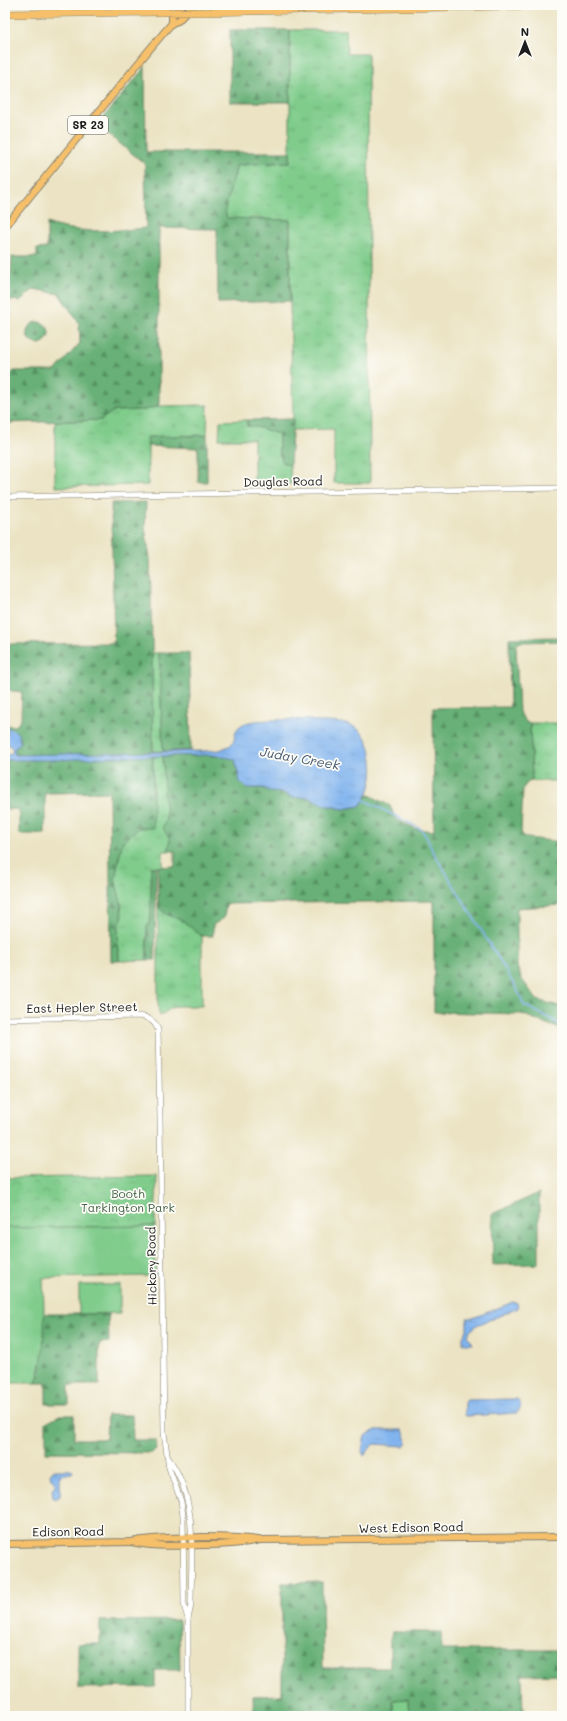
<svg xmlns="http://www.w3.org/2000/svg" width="567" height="1721" viewBox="0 0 567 1721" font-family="Mali,sans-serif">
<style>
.grass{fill:url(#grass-tufts);stroke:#4e7454}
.forest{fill:url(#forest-firs);stroke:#42664a}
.park{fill:url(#park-crowns);stroke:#4e7454}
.garden{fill:#7fcc8b;stroke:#4e7454}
.water{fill:url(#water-ripples);stroke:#4e6885}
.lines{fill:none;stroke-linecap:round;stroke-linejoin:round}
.stream{stroke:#81b4ee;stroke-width:1.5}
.minor-casing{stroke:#848070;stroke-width:6}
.major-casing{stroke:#848070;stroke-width:8}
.highway-casing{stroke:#848070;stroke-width:8}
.minor{stroke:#fff;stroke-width:5}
.major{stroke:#f6c06b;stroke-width:6}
.highway{stroke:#f6c06b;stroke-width:7}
.highway-bridge-casing{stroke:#848070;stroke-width:8;stroke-linecap:butt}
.highway-bridge{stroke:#f6c06b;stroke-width:7}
.labels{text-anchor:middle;stroke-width:3.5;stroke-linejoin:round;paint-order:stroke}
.shield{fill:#fdfcf7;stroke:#605f5e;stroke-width:1}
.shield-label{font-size:11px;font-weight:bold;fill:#1c1c1c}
.street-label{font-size:12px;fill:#1c1c1c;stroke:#fdfcf7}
.park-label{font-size:12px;fill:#446248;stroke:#fdfcf7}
.water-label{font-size:13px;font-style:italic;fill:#445970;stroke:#fdfcf7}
</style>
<defs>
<pattern id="grass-tufts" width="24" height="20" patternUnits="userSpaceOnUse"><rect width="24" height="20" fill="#7fcc8b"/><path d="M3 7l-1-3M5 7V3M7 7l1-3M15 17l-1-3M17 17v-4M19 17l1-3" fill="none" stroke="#6daf77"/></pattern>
<pattern id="forest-firs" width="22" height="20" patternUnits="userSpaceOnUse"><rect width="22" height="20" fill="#67b077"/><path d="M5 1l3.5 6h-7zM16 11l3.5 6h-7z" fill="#548e61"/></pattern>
<pattern id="park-crowns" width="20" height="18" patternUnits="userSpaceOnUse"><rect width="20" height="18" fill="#7fcc8b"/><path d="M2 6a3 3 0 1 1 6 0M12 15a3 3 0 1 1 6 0" fill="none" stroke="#6daf77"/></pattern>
<pattern id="water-ripples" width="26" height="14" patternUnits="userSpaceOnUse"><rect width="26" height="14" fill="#81b4ee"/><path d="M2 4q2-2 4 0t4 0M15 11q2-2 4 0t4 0" fill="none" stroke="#6f9acc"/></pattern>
</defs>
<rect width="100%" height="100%" fill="#fdfcf7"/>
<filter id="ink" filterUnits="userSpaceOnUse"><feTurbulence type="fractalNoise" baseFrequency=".025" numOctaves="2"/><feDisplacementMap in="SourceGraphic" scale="8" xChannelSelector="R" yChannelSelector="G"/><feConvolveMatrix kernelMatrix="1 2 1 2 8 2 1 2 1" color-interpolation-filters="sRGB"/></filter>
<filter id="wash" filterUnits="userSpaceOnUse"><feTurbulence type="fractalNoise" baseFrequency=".012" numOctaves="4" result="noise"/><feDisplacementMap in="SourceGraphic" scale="16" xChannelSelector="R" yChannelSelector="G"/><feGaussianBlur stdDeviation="0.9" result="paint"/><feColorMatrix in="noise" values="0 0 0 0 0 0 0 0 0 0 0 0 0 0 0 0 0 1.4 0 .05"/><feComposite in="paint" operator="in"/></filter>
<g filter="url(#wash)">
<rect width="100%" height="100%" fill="#ebe3c3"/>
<!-- grass -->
<g class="grass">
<path d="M290,30H346L347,54H368L370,483H334V429L292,430L293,419L290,301V220L227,218L224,210L237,165L290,162Z"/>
<path d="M208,405L207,435L148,437V485L55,487V422L100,420L113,411L145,410L159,406Z"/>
<path d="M247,420V426C258,426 268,431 279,434V451L283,463L290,465L291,484L273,482H254V439H219L220,421Z"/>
<path d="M152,653H159L163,751H153Z"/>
<path d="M530,723H562V781H532Z"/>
<path d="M163,756C164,782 167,807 165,832L170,839L169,851H163V867H152L151,918L147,928V960L119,961L118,927L122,918L115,879L122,842L139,828L153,799V757Z"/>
<path d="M158,907L166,914L183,921L202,936V1006H178L171,1008L160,1016L158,1007Z"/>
<path d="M408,1699L409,1716H393V1700Z"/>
</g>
<!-- forest -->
<g class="forest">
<rect x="230" y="30" width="60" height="72"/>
<path d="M145,67L146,152H290V162L237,165L225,210L227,218L290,220V301L218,303L217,229L159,228V406L145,410L113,411L101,420L5,423V379L14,371H55L80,343L79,323L59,294L34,289L20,301L5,299V277L11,273L12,257H37V249L47,248V223C73,234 117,231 146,228L145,164L97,125Z"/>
<circle cx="38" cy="333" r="11"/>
<path d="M293,419L290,465L283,463L279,451V434C268,431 258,426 247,426V420Z"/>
<path d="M207,435V482H198V448L148,446L147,437Z"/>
<path d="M146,502L145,528L150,558L152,640L153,828H139L122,842L115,879L121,902L122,918L118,927L119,961H111L109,792L45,793V834H19V809H5V760L15,759L14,749L20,744L21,739L9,728H5V725L16,726L21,719L22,692L5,690V644L114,643L111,503Z"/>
<path d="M562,637V641L520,642L516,645L519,712L526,722L530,723L532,781L528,782L523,788L521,832L523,836L527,838L562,842V905L517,908V967L521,978L537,1000L562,1007V1030L522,1014L434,1012V901L226,904L224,918L213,925V936H202L183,921L166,914L158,907V867L175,866V851H169L170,839L165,832L163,826C169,817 165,809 164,798C163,785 164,770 163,756C186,756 213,751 235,758L240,782L253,788H263L271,792L284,793L291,797L310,798L325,805L343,809L360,806L368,794L390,806L396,819L416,829L434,831L433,708L510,707L509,638Z"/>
<path d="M159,653H189L191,750L163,751Z"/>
<path d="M151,867H156L155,960H147V928L151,918Z"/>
<path d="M539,1193V1261L537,1264L493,1265L492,1214Z"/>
<path d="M44,1314H108L109,1342L99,1343V1385H69V1404H46V1383H36L41,1368Z"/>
<path d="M60,1415H74V1439H106L107,1415H132L133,1440H156V1449L152,1453L46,1452V1422Z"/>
<path d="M322,1582L323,1668H390V1640L392,1632H441L442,1650H562V1674L522,1675L523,1716H409L408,1699L393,1700V1716H254L253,1696L282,1695V1583Z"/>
<path d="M179,1620L180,1670H155V1687L78,1688V1644H100V1621Z"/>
</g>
<!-- park -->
<path class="park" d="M157,1176L155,1226L5,1228V1178Z"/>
<!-- garden -->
<g class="garden">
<path d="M155,1226L156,1276L43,1278C44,1312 47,1350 36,1383H5V1228Z"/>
<path d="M79,1285H120V1313L79,1314Z"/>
</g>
<!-- water -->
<g class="water">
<path d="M269,720C282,720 296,719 309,720C313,720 317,722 321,722C351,722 368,726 372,760C374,777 371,792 360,806L343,809L325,805L310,798L291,797L284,793L271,792L263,788H246L240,782L235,759L212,755L115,757L57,760H5V755L11,754L13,749L9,745H5V728C15,728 21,734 20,744L14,749L15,755L206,751L220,750L231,745C235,741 234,736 236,731C241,720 259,721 269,720Z"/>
<path d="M513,1302H516L518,1305L516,1309L477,1325L470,1331L468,1336L473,1344H466L463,1343V1337L467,1330V1318H473Z"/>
<path d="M562,1355V1388L560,1390V1408L559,1406L557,1359Z"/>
<path d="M517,1399C521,1402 521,1409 517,1413L466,1416L465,1415V1402L467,1400Z"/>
<path d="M376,1430H403C405,1436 409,1441 404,1446L375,1444L371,1447L364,1456L362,1451L365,1436Z"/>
<path d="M53,1470H72L73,1472L72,1473L60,1475V1496L55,1499L53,1498L52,1490L55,1486V1481L51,1478L50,1474Z"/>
</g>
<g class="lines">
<!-- stream -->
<path class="stream" d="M363,799L364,800L421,829L427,838L432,850L505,969L511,980L516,987L524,1005L562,1025"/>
</g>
</g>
<g filter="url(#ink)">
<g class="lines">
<!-- minor casing -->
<g class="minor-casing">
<g id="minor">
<path d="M5,497L562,488"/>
<path d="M5,1019L140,1016C149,1018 155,1021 158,1030L160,1118L164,1433L169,1468L181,1501L183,1516L184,1605L188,1619"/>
<path d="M169,1459C199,1500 191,1557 191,1605L188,1619V1716"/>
</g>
</g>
<!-- major casing -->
<g class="major-casing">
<g id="major">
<path d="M172,23V16L182,5"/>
<path d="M5,227L149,50L172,23L178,21L193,5"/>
<path d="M131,1542C155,1547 180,1546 205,1545C223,1545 241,1544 260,1540L562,1537"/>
<path d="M5,1544L131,1542C154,1537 178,1538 201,1537C220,1537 238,1537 257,1540"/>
</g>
</g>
<!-- highway casing -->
<g class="highway-casing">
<g id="highway">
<path d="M206,12L546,5"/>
<path d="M5,14L161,12"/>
</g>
</g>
<!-- minor -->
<use href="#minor" class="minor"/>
<!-- major -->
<use href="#major" class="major"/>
<!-- highway -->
<use href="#highway" class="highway"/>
<!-- highway-bridge casing -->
<g class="highway-bridge-casing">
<path id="highway-bridge" d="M161,12H206"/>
</g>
<!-- highway-bridge -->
<use href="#highway-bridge" class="highway-bridge"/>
</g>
</g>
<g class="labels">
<!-- shield labels -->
<rect class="shield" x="68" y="116" width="40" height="18" rx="3"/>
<g class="shield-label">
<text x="88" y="129">SR 23</text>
</g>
<!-- street labels -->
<g class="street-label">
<text transform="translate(283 482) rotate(-1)" y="4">Douglas Road</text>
<text transform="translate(82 1008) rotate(-1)" y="4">East Hepler Street</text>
<text transform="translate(152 1266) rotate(-91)" y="4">Hickory Road</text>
<text transform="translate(411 1528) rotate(-1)" y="4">West Edison Road</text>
<text transform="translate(68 1532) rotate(-1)" y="4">Edison Road</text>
</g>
<!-- park labels -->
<g class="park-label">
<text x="128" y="1198">Booth<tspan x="128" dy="14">Tarkington Park</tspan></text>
</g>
<!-- water labels -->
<g class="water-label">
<text transform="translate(300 758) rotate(10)" y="5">Juday Creek</text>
</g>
</g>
<!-- margin -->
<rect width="567" height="1721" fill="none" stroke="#fdfcf7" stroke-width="20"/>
<!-- north arrow -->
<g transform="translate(525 42)" stroke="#fdfcf7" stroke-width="3" paint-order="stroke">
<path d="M0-3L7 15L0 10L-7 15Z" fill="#1c1c1c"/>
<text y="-6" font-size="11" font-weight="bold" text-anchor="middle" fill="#1c1c1c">N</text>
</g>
</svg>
